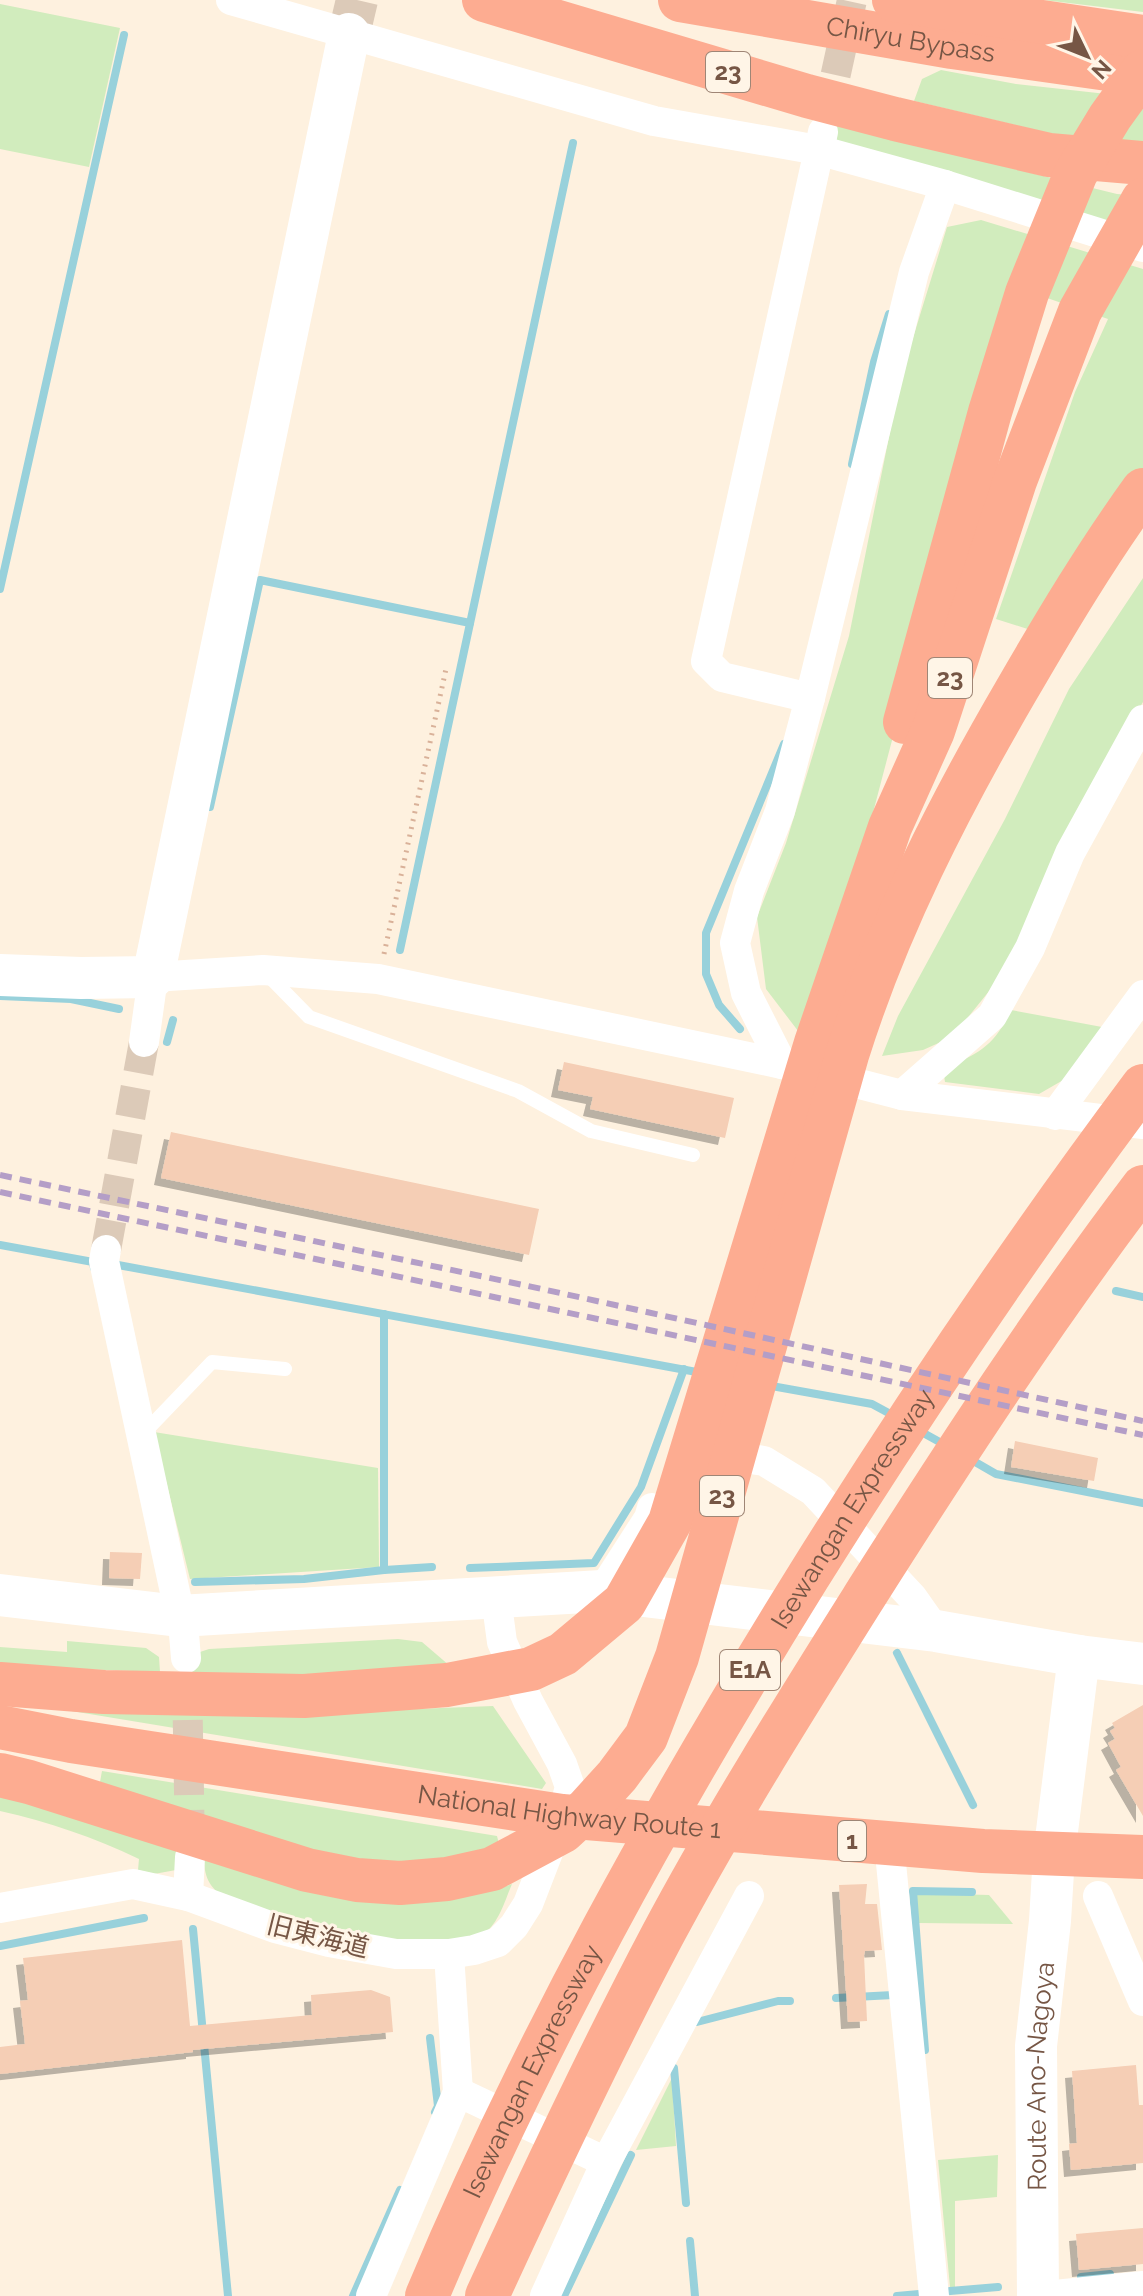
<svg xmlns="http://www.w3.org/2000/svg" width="1143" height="2296" viewBox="0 0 1143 2296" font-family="Raleway,'Noto Sans JP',sans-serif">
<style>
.green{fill:#d1ecbd}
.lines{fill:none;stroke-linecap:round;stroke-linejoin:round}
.stream{stroke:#98d1db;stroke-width:8}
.building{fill:#f5ceb5;filter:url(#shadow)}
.street-tunnel{stroke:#dccab8;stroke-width:30;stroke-dasharray:30 15;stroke-linecap:butt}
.secondary-tunnel{stroke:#dccab8;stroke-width:42;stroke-dasharray:42 21;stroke-linecap:butt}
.path{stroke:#d9b199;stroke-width:5;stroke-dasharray:2 6;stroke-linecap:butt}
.lane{stroke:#fff;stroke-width:14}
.street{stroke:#fff;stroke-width:30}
.secondary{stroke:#fff;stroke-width:42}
.highway{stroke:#fdac91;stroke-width:44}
.rail{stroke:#b49ec7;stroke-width:6;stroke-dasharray:12 8;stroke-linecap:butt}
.labels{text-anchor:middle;stroke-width:6;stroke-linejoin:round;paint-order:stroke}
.shield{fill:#fff5e7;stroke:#9f8676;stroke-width:2}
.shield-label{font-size:24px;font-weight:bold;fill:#765645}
.street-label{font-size:26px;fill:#765645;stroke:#fff5e7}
</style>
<defs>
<filter id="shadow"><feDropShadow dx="-7" dy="7" stdDeviation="0" flood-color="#0004"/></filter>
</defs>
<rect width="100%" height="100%" fill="#fef1df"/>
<!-- green -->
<g class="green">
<path d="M1044,0H1143V12Z"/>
<path d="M0,4L120,28L89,167L0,149Z"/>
<path d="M941,70L1016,84L1143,98V152L1124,151L914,101L922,79Z"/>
<path d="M835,125L1117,194L1143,196V235L837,146Z"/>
<path d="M981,220L1143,269V478L1040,633L996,619L1075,392L1108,319L1021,289L955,501L840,938L808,1044L766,989L757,917L786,843L849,636L901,377L947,227Z"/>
<path d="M1143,578V702L1083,804L1007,969L952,1037L923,1050L882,1056L898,1016L1005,819L1069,689Z"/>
<path d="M1011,1010L1102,1027L1065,1079L1039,1094L945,1082L943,1069C979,1053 994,1047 1011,1010Z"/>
<path d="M154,1432L378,1468L379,1567L190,1579Z"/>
<path d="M398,1639L422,1642L450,1666L358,1675H183L194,1654L209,1649Z"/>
<path d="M67,1641L146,1648L159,1657L160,1672L0,1666V1647L67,1652Z"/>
<path d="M35,1705L390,1710L493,1706L546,1783L542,1789Z"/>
<path d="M102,1771L497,1836L499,1844L450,1860L384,1863L319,1854L100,1782Z"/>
<path d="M0,1789L182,1849L176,1870L154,1874L138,1870L139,1859C93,1837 49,1822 0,1811Z"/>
<path d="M204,1858L494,1890L512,1884C505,1900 498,1927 481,1935C425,1963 290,1916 230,1901C211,1890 204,1879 204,1858Z"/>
<path d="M915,1893L989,1895L1013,1924L918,1923Z"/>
<path d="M672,2078L676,2146L636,2150Z"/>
<path d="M998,2155L997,2197L955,2201V2287H950L938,2160Z"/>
</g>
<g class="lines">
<!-- stream -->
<g class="stream">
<path d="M852,464L874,362L889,314"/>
<path d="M0,589L124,35"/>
<path d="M210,807L260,580L470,623"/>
<path d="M400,950L573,143"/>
<path d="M0,996L71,999L119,1009"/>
<path d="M740,1029L719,1005L706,974V933L784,744"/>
<path d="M167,1042L173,1020"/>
<path d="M0,1245L93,1262L94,1268"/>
<path d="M118,1265L702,1373"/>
<path d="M1116,1291L1143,1297"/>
<path d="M766,1385L872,1404L896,1417"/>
<path d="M918,1430L945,1445"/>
<path d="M970,1459L996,1474L1143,1503"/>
<path d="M470,1568L594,1563L641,1487L684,1369"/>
<path d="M384,1570L432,1567"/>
<path d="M195,1582L304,1579L384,1570V1314"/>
<path d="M897,1653L973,1805"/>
<path d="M193,1929L228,2296"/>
<path d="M0,1946L144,1918"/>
<path d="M836,1998L893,1995"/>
<path d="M697,2022L778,2001H790"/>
<path d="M430,2038L438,2106L435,2112"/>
<path d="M925,2050L913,1891L972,1892"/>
<path d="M674,2068L686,2203"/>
<path d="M690,2241L695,2296"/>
<path d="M1081,2277L1110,2274"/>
<path d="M950,2291L998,2287"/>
<path d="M353,2296L400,2190"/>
<path d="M564,2296L631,2155"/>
<path d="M897,2296L919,2294"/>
</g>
</g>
<!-- building -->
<g class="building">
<path d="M564,1062L734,1098L725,1138L590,1109L593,1097L558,1090Z"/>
<path d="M171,1132L539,1209L529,1255L161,1178Z"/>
<path d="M1015,1441L1098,1458L1094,1481L1011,1467Z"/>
<path d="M110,1552L142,1553L140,1579L109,1578Z"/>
<path d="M1143,1705V1816L1116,1770L1121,1767L1108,1743L1115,1739L1110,1731L1115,1728L1112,1723Z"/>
<path d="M867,1884L865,1904H877L882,1950L865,1951L864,1955L867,2021L848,2022L839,1885Z"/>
<path d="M182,1940L190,2026L312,2015L311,1995L371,1990L390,1997L393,2032L193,2050V2052L0,2074V2047L25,2044L20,2001L28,2000L23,1958Z"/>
<path d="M1136,2065L1139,2105H1143V2163L1071,2170L1069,2144L1077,2143L1072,2071Z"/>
<path d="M1143,2228V2264L1079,2270L1076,2234Z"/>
</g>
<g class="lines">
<!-- street-tunnel -->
<g class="street-tunnel">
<path d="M826,119L852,0"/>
<path d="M106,1250L144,1042"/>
<path d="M187,1675L190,1851"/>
</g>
<!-- secondary-tunnel -->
<path class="secondary-tunnel" d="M349,34L357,0"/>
<!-- path -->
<path class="path" d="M384,954L446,669"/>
<!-- lane -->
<g class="lane">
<path d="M266,973L309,1017L518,1091L591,1131L693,1155"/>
<path d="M141,1436L212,1362L285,1369"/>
</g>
<!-- street -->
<g class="street">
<path d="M231,0L654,121L818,150L945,185L1143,247"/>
<path d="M810,698L722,677L706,661L823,132"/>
<path d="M144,1042L153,977L263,970L378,979L782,1064L902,1095L1143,1124"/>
<path d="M782,1064L746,993L735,943L749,891L780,811L810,698L914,272L945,185"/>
<path d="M902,1095L992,1016L1030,948L1070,853L1143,720"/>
<path d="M1055,1115L1143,995"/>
<path d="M106,1250L104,1261L184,1634L186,1658"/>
<path d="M715,1454L764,1461L813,1491L912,1597L936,1631"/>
<path d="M602,1591L649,1518L652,1508"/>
<path d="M889,1843L934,2296"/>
<path d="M188,1896L190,1857"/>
<path d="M1098,1896L1143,2001"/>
<path d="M0,1908L133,1884L188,1896L275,1928L329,1942L396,1954H449L474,1950L498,1942L514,1926L528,1904L562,1816L570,1787L562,1764L528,1701L502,1642L496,1597"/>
<path d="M458,2092L606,2162"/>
<path d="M371,2296L458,2092L449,1954"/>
<path d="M545,2296L606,2162L749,1896"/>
<path d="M1045,2296L1143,2286"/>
</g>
<!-- secondary -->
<g class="secondary">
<path d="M0,975L81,978L153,977L349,34"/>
<path d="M0,1595L179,1616L602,1591L936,1631L1079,1656"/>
<path id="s1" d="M1038,2296L1036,2046L1050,1921L1054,1855L1079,1656L1143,1664"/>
</g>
<!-- highway -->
<g class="highway">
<path d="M484,0L807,96L895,119L1049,155L1143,163"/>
<path id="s2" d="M680,0L952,47L1143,74"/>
<path d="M894,0L1143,37"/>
<path d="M905,722L990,412L1027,293L1076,173L1110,117L1143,71"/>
<path d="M0,1684L104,1692L304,1696L447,1685L531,1669L563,1654L624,1603L670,1522L816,1043L890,827L933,731L1015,481L1080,311L1143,200"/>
<path id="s3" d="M0,1727L71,1741L562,1816L983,1851L1143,1857"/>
<path d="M0,1775L29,1782L307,1870L357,1880L400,1883L447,1879L492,1869L563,1831L587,1809L617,1776L646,1737L677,1657L847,1055C887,927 949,806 1016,691C1056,622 1096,555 1143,490"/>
<path id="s4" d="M427,2296C532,2046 665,1807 808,1577C913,1409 1024,1245 1143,1086"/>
<path d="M487,2296C543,2174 600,2053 663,1934C726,1816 798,1702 869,1589C956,1452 1045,1316 1143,1187"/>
</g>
<!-- rail -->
<g class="rail">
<path d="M0,1175L542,1289L1143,1421"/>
<path d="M0,1192L1143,1435"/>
</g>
</g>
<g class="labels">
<!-- shield labels -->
<g class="shield">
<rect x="706" y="52" width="44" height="40" rx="6"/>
<rect x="928" y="658" width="44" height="40" rx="6"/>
<rect x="700" y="1476" width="44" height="40" rx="6"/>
<rect x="720" y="1650" width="60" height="40" rx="6"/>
<rect x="838" y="1821" width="28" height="40" rx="6"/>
</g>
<g class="shield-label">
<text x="728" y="80">23</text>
<text x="950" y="686">23</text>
<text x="722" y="1504">23</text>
<text x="750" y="1678">E1A</text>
<text x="852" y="1849">1</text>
</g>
<!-- street labels -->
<g class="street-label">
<text dy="9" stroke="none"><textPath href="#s2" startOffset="234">Chiryu Bypass</textPath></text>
<text dy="9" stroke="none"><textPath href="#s4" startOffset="896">Isewangan Expressway</textPath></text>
<text dy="9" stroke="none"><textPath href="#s3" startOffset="576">National Highway Route 1</textPath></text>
<text transform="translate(318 1936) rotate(14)" y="9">旧東海道</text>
<text dy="9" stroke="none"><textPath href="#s4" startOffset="248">Isewangan Expressway</textPath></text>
<text dy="9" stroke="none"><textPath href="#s1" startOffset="220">Route Ano-Nagoya</textPath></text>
</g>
</g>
<!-- north arrow -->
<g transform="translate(1087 56) rotate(133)" stroke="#fff5e7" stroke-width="6" paint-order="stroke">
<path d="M0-6L14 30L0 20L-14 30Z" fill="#765645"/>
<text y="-12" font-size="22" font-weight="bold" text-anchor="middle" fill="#765645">N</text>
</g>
</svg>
